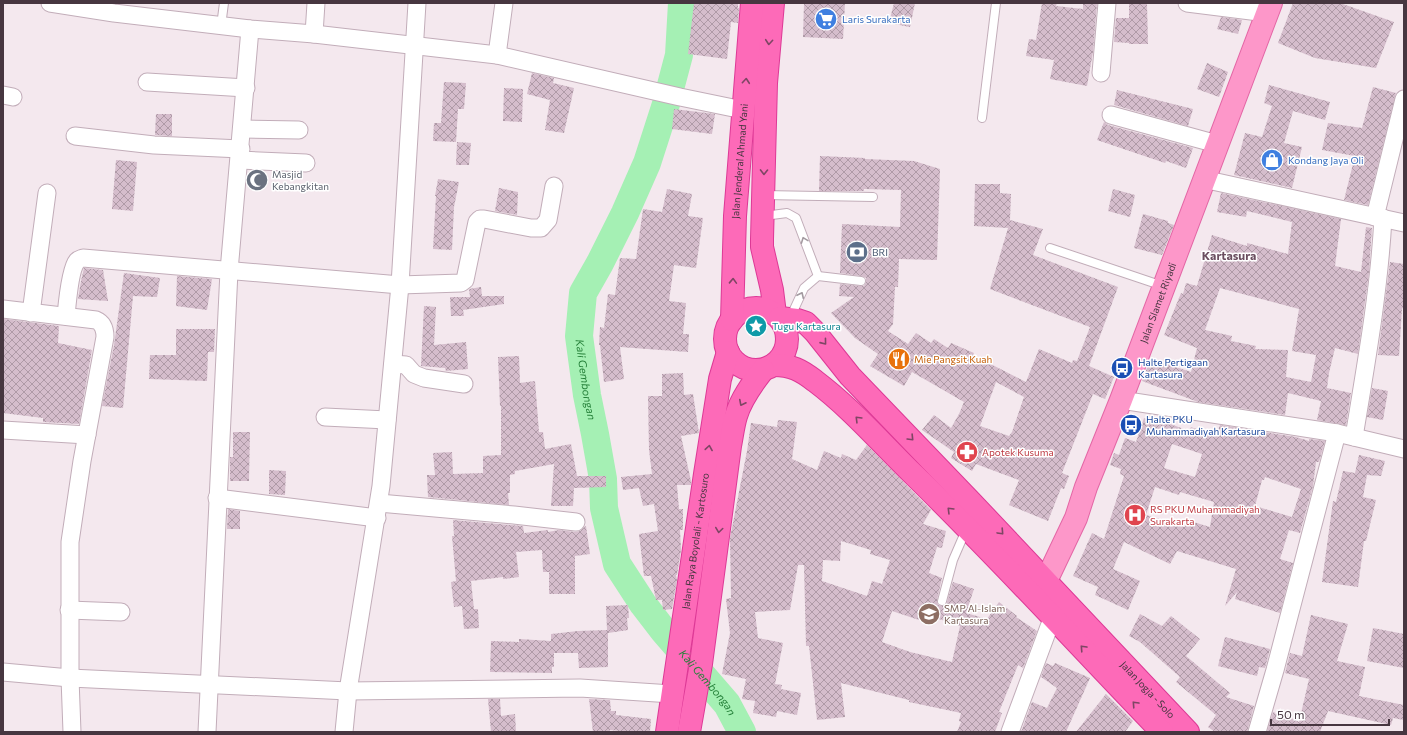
<svg xmlns="http://www.w3.org/2000/svg" width="1407" height="735" viewBox="0 0 1407 735" font-family="Commissioner,sans-serif">
<style>
.lines{fill:none;stroke-linecap:round;stroke-linejoin:round}
.river{stroke:#a5f0b4;stroke-width:28}
.building{fill:url(#building-cross-hatch);fill-rule:evenodd}
.lane-casing{stroke:#c2adb9;stroke-width:10}
.street-casing{stroke:#c2adb9;stroke-width:19}
.primary-casing{stroke:#e366a5;stroke-width:24}
.highway-casing{stroke:#dd3996;stroke-width:24}
.lane{stroke:#fff;stroke-width:8}
.street{stroke:#fff;stroke-width:17}
.primary{stroke:#fd97c9;stroke-width:22}
.highway{stroke:#fd6ab8;stroke-width:22}
.oneway{stroke:#7e4664}
.oneway2{stroke:#a39aa0}
.labels{text-anchor:middle;stroke-width:3;stroke-linejoin:round;paint-order:stroke}
.shop-label{font-size:10px;fill:#366cbe;stroke:#fff;text-anchor:start}
.street-label{font-size:10px;fill:#473640;stroke:#fff}
.worship-label{font-size:10px;fill:#5b616d;stroke:#fff;text-anchor:start}
.service-label{font-size:10px;fill:#4e5e75;stroke:#fff;text-anchor:start}
.culture-label{font-size:10px;fill:#0d838f;stroke:#fff;text-anchor:start}
.food-label{font-size:10px;fill:#c56008;stroke:#fff;text-anchor:start}
.transit-label{font-size:10px;fill:#164399;stroke:#fff;text-anchor:start}
.health-label{font-size:10px;fill:#be3a42;stroke:#fff;text-anchor:start}
.education-label{font-size:10px;fill:#785e54;stroke:#fff;text-anchor:start}
.water-label{font-size:11px;font-style:italic;fill:#27823b;stroke:#fff}
.quarter-label{font-size:12px;font-weight:bold;fill:#6a4e5f;stroke:#fff}
</style>
<defs>
<pattern id="building-cross-hatch" width="8" height="8" patternUnits="userSpaceOnUse"><rect width="8" height="8" fill="#d5bdcc"/><path d="M0 0l8 8M0 8l8-8" fill="none" stroke="#af9aa7"/></pattern>
</defs>
<rect width="100%" height="100%" fill="#f4e8ee"/>
<g class="lines">
<!-- river -->
<path class="river" id="s1" d="M682,3L679,55L666,104L647,163L625,213L600,263L583,293L579,336L587,395L595,434L603,479L604,508L617,564L643,604L663,630L727,704L742,732"/>
</g>
<!-- building -->
<g class="building">
<path d="M694,3H738V8H739L738,23L731,22L727,59L688,54Z"/>
<path d="M804,3H845L843,39L803,37Z"/>
<path d="M894,3H915L910,27L889,23Z"/>
<path d="M1042,3H1057L1056,6L1083,9V3H1097L1093,52L1087,86L1050,79L1054,60L1026,56L1029,39L1036,40Z"/>
<path d="M1293,3H1340L1394,22L1376,68L1315,58L1278,43Z"/>
<path d="M1129,4H1147L1148,44H1129V43L1114,42L1116,18H1129Z"/>
<path d="M1221,17L1242,20L1238,34L1217,29Z"/>
<path d="M1207,63L1228,72L1219,97L1197,89Z"/>
<path d="M532,73L554,78L553,83L574,88L564,133L545,130L550,100L527,94Z"/>
<path d="M444,82L466,83L464,109H458L456,142L433,141L434,123H441Z"/>
<path d="M1269,85L1330,102L1325,120L1293,111L1284,143L1302,147L1292,188L1234,175L1245,133L1262,137L1272,106L1264,103Z"/>
<path d="M1373,87L1396,93L1368,205L1344,200L1355,156L1322,150L1328,123L1362,128Z"/>
<path d="M504,88L523,89L522,122L503,121Z"/>
<path d="M1117,90L1193,109L1188,126L1114,105Z"/>
<path d="M674,109L715,114L712,134L672,129Z"/>
<path d="M156,114H172V136L155,135Z"/>
<path d="M1104,122L1108,125L1193,148L1186,168L1166,161L1165,163L1097,140Z"/>
<path d="M457,142L471,143L469,165H456Z"/>
<path d="M820,156L865,158V159L914,161L940,169L937,260L899,259L898,287H895L893,324L888,331L908,344L916,333L931,343L934,339L948,348L951,343L974,353L973,355L1026,382L1039,349L1072,363L1073,360L1077,361L1090,327L990,289L1008,228L974,226L975,184H1000V193L1011,194L1010,220L1043,229L1033,255L1118,287L1089,366L1114,377L1105,399L1093,394L1062,473L1069,476L1064,489L1061,488L1048,521L1009,505L1019,480L976,464L972,471L951,458L954,452L922,430L934,415L951,428L959,414L964,402L912,372L904,386L870,366L878,354L855,338L831,313L854,297L839,296L840,284L861,286H864L866,282V278L862,276L840,273L842,224L900,227L901,190L864,189V191H819ZM996,382L1024,397L1012,432L1009,436L980,426Z"/>
<path d="M116,160L137,162L133,211L112,209Z"/>
<path d="M438,179L459,182L454,207L452,250L433,249L436,196H435Z"/>
<path d="M499,188L518,192L517,215L495,211Z"/>
<path d="M667,189L692,194L688,216L703,218L696,268L674,265L669,301L686,303L683,334H689L688,352L620,347L624,379L604,382L600,345H599L600,327L604,328L608,294L615,295L620,258L636,259L643,209L662,212Z"/>
<path d="M1113,189L1135,195L1130,217L1108,211Z"/>
<path d="M1221,193L1341,219L1335,266L1361,272L1366,227L1372,228L1369,272L1358,354L1335,348L1329,373L1327,388L1351,393L1346,425L1317,420L1321,401L1288,393L1285,415L1198,402L1142,381L1150,360L1163,366L1164,363L1191,372L1197,348L1164,335L1181,293L1183,294L1186,283L1197,286L1212,235L1247,246V243L1288,254L1292,222L1247,211L1246,217L1217,212ZM1220,288L1299,309L1292,351L1316,355L1311,382L1286,377L1288,350L1255,349L1256,346L1231,341L1232,336L1205,330Z"/>
<path d="M1143,214L1168,221V223L1174,225L1162,255L1134,248Z"/>
<path d="M1390,262L1404,264V309L1402,308L1399,356L1378,355Z"/>
<path d="M84,268L103,270L108,301L78,299L81,281Z"/>
<path d="M124,273L160,278L157,297L133,296L123,408L102,406L114,345Z"/>
<path d="M177,276L212,279L207,310L176,306Z"/>
<path d="M481,287L482,296H504V304L463,310L464,316H451L450,297H470L469,289Z"/>
<path d="M424,306L436,307L434,345L466,342L468,369L446,371L445,368L421,366Z"/>
<path d="M4,319L59,326L58,343L92,350L79,424L43,422V418L3,413Z"/>
<path d="M176,329H215L214,352H208L207,381L149,379L150,355H176Z"/>
<path d="M519,356L520,383L535,381L539,432H543L545,449L571,444L577,476H606V487L574,488L573,506H551L554,464L515,471V474L510,475V493H508L509,505L428,497L427,475H435L433,453L452,452L453,474L483,473V456L501,455V406H500L498,357Z"/>
<path d="M683,373L684,395L693,394L699,433L681,436L691,481V485H677L679,509H683V530H680L681,550L677,575H676L677,580L672,609L663,610L662,600H656L651,576H644L639,534L658,531L654,504L643,506L639,488L623,490L621,477L652,474L649,450L648,396H662V374Z"/>
<path d="M1372,388L1388,391L1383,420L1367,417Z"/>
<path d="M1144,418L1164,425L1165,422L1189,431L1191,427L1216,436L1220,425L1296,437L1309,441V439L1325,441L1319,462H1316L1313,486L1300,533L1289,530L1280,559L1293,563L1280,613L1235,599L1237,592L1225,606L1236,569L1177,551L1170,564L1124,542L1113,569L1140,581L1128,610L1095,595L1098,587L1073,576L1092,533L1104,539L1124,476L1120,474L1121,469L1110,465L1114,453L1119,455L1125,438L1136,442ZM1172,444L1202,454L1195,477L1164,468ZM1265,477L1301,489L1292,517L1255,506L1262,480H1264ZM1155,487L1179,495L1180,492L1214,502L1210,527L1187,520L1185,527L1146,515Z"/>
<path d="M778,420L797,422L792,459L817,470L824,451L841,458L842,454L856,460L867,445L931,510L923,524L946,531L942,548L937,547L929,573L942,578L937,600L938,605L943,606L946,605L953,582L974,589L966,613L987,619L999,602L1017,616L1016,617L1037,631L1023,668L1018,665L999,712L1002,713L995,732H957L961,722L959,721L961,713L909,702V700L841,683L845,717L817,720L809,646H806L804,565H798L790,610L755,612L758,638L783,643L775,684L782,685L781,689L801,693L797,715L777,711L776,717L753,713L755,701L742,699L746,679L722,674L730,633L726,599L731,598L730,538L747,451L751,423L777,427ZM841,541L871,550L870,554L890,560L882,584L872,581L867,596L822,581L823,560L840,561ZM892,611L931,624L933,617L960,626L952,662L910,652L882,642Z"/>
<path d="M233,432H250L249,481H230V457H233Z"/>
<path d="M1359,455L1385,461L1381,476L1367,475L1363,497L1376,500L1366,541H1364L1358,587L1322,582L1333,501L1336,502L1343,471L1355,473Z"/>
<path d="M269,470L286,471L285,495L269,494Z"/>
<path d="M228,509L240,511V529H227Z"/>
<path d="M453,520L523,526L524,533L548,530V532L559,530L575,532L580,531L586,526L590,554L575,556V594H549V572H543L542,550L516,552L519,577L503,579V577L471,581L474,609H478L479,628L464,629L462,606L454,607L451,582L456,581L452,536H454Z"/>
<path d="M628,605L629,618H627L628,630L608,633V667L579,668L578,653H554V667H552V673L490,672L491,641L519,642V639L551,641V634L578,631L607,630L606,606Z"/>
<path d="M1140,614L1162,626L1171,616L1200,639L1186,656L1230,693L1226,697L1254,706L1247,732H1215L1208,727L1216,715L1176,682L1180,677L1140,642L1129,636Z"/>
<path d="M1311,615L1348,624L1337,661L1365,667L1359,696L1404,705V720L1393,718L1391,725L1328,711L1320,732H1267L1273,712L1279,714L1280,712L1299,722L1309,679L1285,673L1290,653L1302,656Z"/>
<path d="M1373,628L1404,634V668L1367,661Z"/>
<path d="M1225,637L1270,649L1265,668L1259,667L1257,676L1218,666Z"/>
<path d="M1046,663L1053,666L1055,663L1090,678L1066,732H1021L1032,702L1047,708L1057,688L1041,677Z"/>
<path d="M1106,694L1133,721L1125,732H1076Z"/>
<path d="M488,699H500L501,716L515,714L516,732H491Z"/>
<path d="M589,699L610,700L611,711H616V715L651,719L650,732H629L610,730V732H593Z"/>
</g>
<g class="lines">
<!-- lane casing -->
<g class="lane-casing">
<g id="lane">
<path d="M221,26L224,3"/>
<path d="M982,118L996,3"/>
<path d="M764,195L873,197"/>
<path d="M764,216L787,213L796,218L818,276"/>
<path d="M1050,248L1163,286"/>
<path d="M790,318L804,288L818,276L861,281"/>
<path d="M942,601L953,560L966,530"/>
</g>
</g>
<!-- street casing -->
<g class="street-casing">
<g id="street">
<path d="M50,3L114,13L250,29L314,34L497,55L680,97L743,110"/>
<path d="M1187,3L1267,13"/>
<path d="M314,34L316,3"/>
<path d="M497,55L504,3"/>
<path d="M1101,73L1107,3"/>
<path d="M147,82L246,88"/>
<path d="M3,95L13,97"/>
<path d="M1111,115L1217,144"/>
<path d="M242,129L299,130"/>
<path d="M75,136L154,145L241,149"/>
<path d="M240,160L306,163"/>
<path d="M1203,179L1404,223"/>
<path d="M1375,217L1404,99"/>
<path d="M3,309L96,320C103,323 105,329 105,337L82,461L70,542V678L72,732"/>
<path d="M31,313L47,193"/>
<path d="M66,316C67,305 70,269 77,261C79,259 80,259 83,258L400,285L461,283L465,280L477,222L480,219H484L531,228H541L548,220L554,186"/>
<path d="M393,364L406,365L414,374L424,378L464,384"/>
<path d="M1121,400L1337,433L1404,449"/>
<path d="M325,417L387,420"/>
<path d="M3,430L87,435"/>
<path d="M1354,437C1366,364 1379,292 1383,218"/>
<path d="M217,498L377,518"/>
<path d="M379,503L514,515L576,522"/>
<path d="M69,610L121,612"/>
<path d="M3,672L70,678L348,691L580,688L672,694"/>
<path d="M207,732L229,271L250,29"/>
<path d="M344,732L348,691L381,486L400,285L417,3"/>
<path d="M1010,732L1053,616L1058,607"/>
<path d="M1257,732L1275,670L1337,433"/>
</g>
</g>
<!-- primary casing -->
<g class="primary-casing">
<g id="primary">
<path id="s2" d="M1036,597L1046,581L1076,518L1086,487L1121,400L1271,3"/>
</g>
</g>
<!-- highway casing -->
<g class="highway-casing">
<g id="highway">
<path d="M773,3L766,83L762,239V247L772,290L775,314"/>
<circle cx="756" cy="339" r="31"/>
<path id="s3" d="M780,318L797,320L806,323L815,332L850,376L971,502L1188,732"/>
<path id="s4" d="M732,320L735,216L752,3"/>
<path d="M774,365C791,365 801,370 815,381C851,408 881,443 914,475C999,558 1079,646 1162,732"/>
<path id="s5" d="M667,732L705,474L720,379L728,352"/>
<path d="M689,732L701,664L730,446C732,436 733,426 736,416C741,399 752,384 763,370"/>
</g>
</g>
<!-- lane -->
<use href="#lane" class="lane"/>
<!-- street -->
<use href="#street" class="street"/>
<!-- primary -->
<use href="#primary" class="primary"/>
<!-- highway -->
<use href="#highway" class="highway"/>
</g>
<!-- one-way arrows -->
<defs><path id="oneway-chevron" d="M-2-3.5L2.5 0L-2 3.5" fill="none" stroke-width="1.6" stroke-linecap="round" stroke-linejoin="round"/></defs>
<g class="oneway">
<use href="#oneway-chevron" transform="translate(769 42) rotate(95)"/>
<use href="#oneway-chevron" transform="translate(746 81) rotate(-85)"/>
<use href="#oneway-chevron" transform="translate(764 172) rotate(91)"/>
<use href="#oneway-chevron" transform="translate(733 281) rotate(-88)"/>
<use href="#oneway-chevron" transform="translate(824 342) rotate(51)"/>
<use href="#oneway-chevron" transform="translate(742 403) rotate(117)"/>
<use href="#oneway-chevron" transform="translate(858 419) rotate(-135)"/>
<use href="#oneway-chevron" transform="translate(911 438) rotate(46)"/>
<use href="#oneway-chevron" transform="translate(709 448) rotate(-81)"/>
<use href="#oneway-chevron" transform="translate(950 510) rotate(-135)"/>
<use href="#oneway-chevron" transform="translate(719 530) rotate(98)"/>
<use href="#oneway-chevron" transform="translate(1001 532) rotate(47)"/>
<use href="#oneway-chevron" transform="translate(1083 648) rotate(-133)"/>
<use href="#oneway-chevron" transform="translate(1135 704) rotate(-133)"/>
</g>
<g class="oneway2">
<use href="#oneway-chevron" transform="translate(804 240) rotate(-111)"/>
<use href="#oneway-chevron" transform="translate(801 295) rotate(-65)"/>
</g>
<!-- icons -->
<defs>
<g id="supermarket-disc" transform="scale(1.15)"><circle r="9.5" fill="#3f7fe0" stroke="#fff"/><path d="M-6-5.5h2.5l.6 2H6L4.5 2H-2.5L-4.4-4H-6ZM-1.5 3.2a1.3 1.3 0 1 0 .1 0ZM3 3.2a1.3 1.3 0 1 0 .1 0Z" fill="#fff"/></g>
<g id="shop-disc" transform="scale(1.15)"><circle r="9.5" fill="#3f7fe0" stroke="#fff"/><path d="M-5-2.5h2.3a2.7 3.5 0 0 1 5.4 0H5L5.5 6h-11ZM-1.5-2.5h3a1.5 2.3 0 0 0-3 0Z" fill="#fff"/></g>
<g id="mosque-disc" transform="scale(1.15)"><circle r="9.5" fill="#6b7280" stroke="#fff"/><path d="M3.5-4.9A6 6 0 1 0 3.5 4.9A5 5 0 1 1 3.5-4.9Z" fill="#fff"/></g>
<g id="bank-disc" transform="scale(1.15)"><circle r="9.5" fill="#5c6f8a" stroke="#fff"/><path d="M-6-4H6V4H-6ZM0-2.3a2.3 2.3 0 1 0 0 4.6a2.3 2.3 0 1 0 0-4.6Z" fill="#fff"/></g>
<g id="sight-disc" transform="scale(1.15)"><circle r="9.5" fill="#0f9aa8" stroke="#fff"/><path d="M0-6L1.8-2.2L6-1.7L2.9 1.2L3.7 5.4L0 3.3L-3.7 5.4L-2.9 1.2L-6-1.7L-1.8-2.2Z" fill="#fff"/></g>
<g id="restaurant-disc" transform="scale(1.15)"><circle r="9.5" fill="#e8710a" stroke="#fff"/><path d="M-5-6h1v4h1v-4h1v4h1v-4h1v5L-1.5 .5V6h-2V.5L-5-1ZM5-6V6H3V1.5H1.5Q1.5-4 5-6Z" fill="#fff"/></g>
<g id="bus-disc" transform="scale(1.15)"><circle r="9.5" fill="#1a4fb4" stroke="#fff"/><path d="M-5-6H5V4H4V6H2V4H-2V6H-4V4H-5ZM-3.5-4V0h7V-4ZM-3.5 1.2v1.5H-2V1.2ZM2 1.2v1.5H3.5V1.2Z" fill="#fff"/></g>
<g id="pharmacy-disc" transform="scale(1.15)"><circle r="9.5" fill="#e0444e" stroke="#fff"/><path d="M-2-6h4v4h4v4h-4v4h-4v-4h-4v-4h4Z" fill="#fff"/></g>
<g id="hospital-disc" transform="scale(1.15)"><circle r="9.5" fill="#e0444e" stroke="#fff"/><path d="M-5-5h3v3.5h4V-5h3V5h-3V1.5h-4V5h-3Z" fill="#fff"/></g>
<g id="school-disc" transform="scale(1.15)"><circle r="9.5" fill="#8d6e63" stroke="#fff"/><path d="M0-5L7-2L0 1L-7-2ZM-4 1L0 2.5L4 1V4Q0 6-4 4Z" fill="#fff"/></g>
</defs>
<g fill-rule="evenodd">
<use href="#supermarket-disc" x="826" y="19"/>
<use href="#shop-disc" x="1272" y="160"/>
<use href="#mosque-disc" x="257" y="180"/>
<use href="#bank-disc" x="857" y="252"/>
<use href="#sight-disc" x="756" y="326"/>
<use href="#restaurant-disc" x="899" y="359"/>
<use href="#bus-disc" x="1122" y="368"/>
<use href="#bus-disc" x="1131" y="425"/>
<use href="#pharmacy-disc" x="967" y="452"/>
<use href="#hospital-disc" x="1135" y="515"/>
<use href="#school-disc" x="929" y="614"/>
</g>
<g class="labels">
<!-- shop labels -->
<g class="shop-label">
<text x="842" y="23">Laris Surakarta</text>
<text x="1288" y="164">Kondang Jaya Oli</text>
</g>
<!-- street labels -->
<g class="street-label">
<text dy="4" stroke="none"><textPath href="#s4" startOffset="159">Jalan Jenderal Ahmad Yani</textPath></text>
<text dy="4" stroke="none"><textPath href="#s2" startOffset="319">Jalan Slamet Riyadi</textPath></text>
<text dy="4" stroke="none"><textPath href="#s5" startOffset="193">Jalan Raya Boyolali - Kartosuro</textPath></text>
<text dy="4" stroke="none"><textPath href="#s3" startOffset="528">Jalan Jogja - Solo</textPath></text>
</g>
<!-- worship labels -->
<g class="worship-label">
<text x="272" y="178">Masjid<tspan x="272" dy="12">Kebangkitan</tspan></text>
</g>
<!-- service labels -->
<g class="service-label">
<text x="872" y="256">BRI</text>
</g>
<!-- culture labels -->
<g class="culture-label">
<text x="772" y="330">Tugu Kartasura</text>
</g>
<!-- food labels -->
<g class="food-label">
<text x="914" y="363">Mie Pangsit Kuah</text>
</g>
<!-- transit labels -->
<g class="transit-label">
<text x="1138" y="366">Halte Pertigaan<tspan x="1138" dy="12">Kartasura</tspan></text>
<text x="1146" y="423">Halte PKU<tspan x="1146" dy="12">Muhammadiyah Kartasura</tspan></text>
</g>
<!-- health labels -->
<g class="health-label">
<text x="982" y="456">Apotek Kusuma</text>
<text x="1150" y="513">RS PKU Muhammadiyah<tspan x="1150" dy="12">Surakarta</tspan></text>
</g>
<!-- education labels -->
<g class="education-label">
<text x="944" y="612">SMP Al-Islam<tspan x="944" dy="12">Kartasura</tspan></text>
</g>
<!-- water labels -->
<g class="water-label">
<text dy="4" stroke="none"><textPath href="#s1" startOffset="397">Kali Gembongan</textPath></text>
<text dy="4" stroke="none"><textPath href="#s1" startOffset="734">Kali Gembongan</textPath></text>
</g>
<!-- quarter labels -->
<g class="quarter-label">
<text x="1229" y="260">Kartasura</text>
</g>
</g>
<!-- border -->
<rect width="1407" height="735" fill="none" stroke="#473640" stroke-width="8"/>
<!-- scale -->
<path d="M1271 719v6h118v-6" fill="none" stroke="#473640" stroke-width="2"/>
<text x="1277" y="719" font-size="12" fill="#473640" stroke="#ffffff" stroke-width="3" paint-order="stroke">50 m</text>
</svg>
